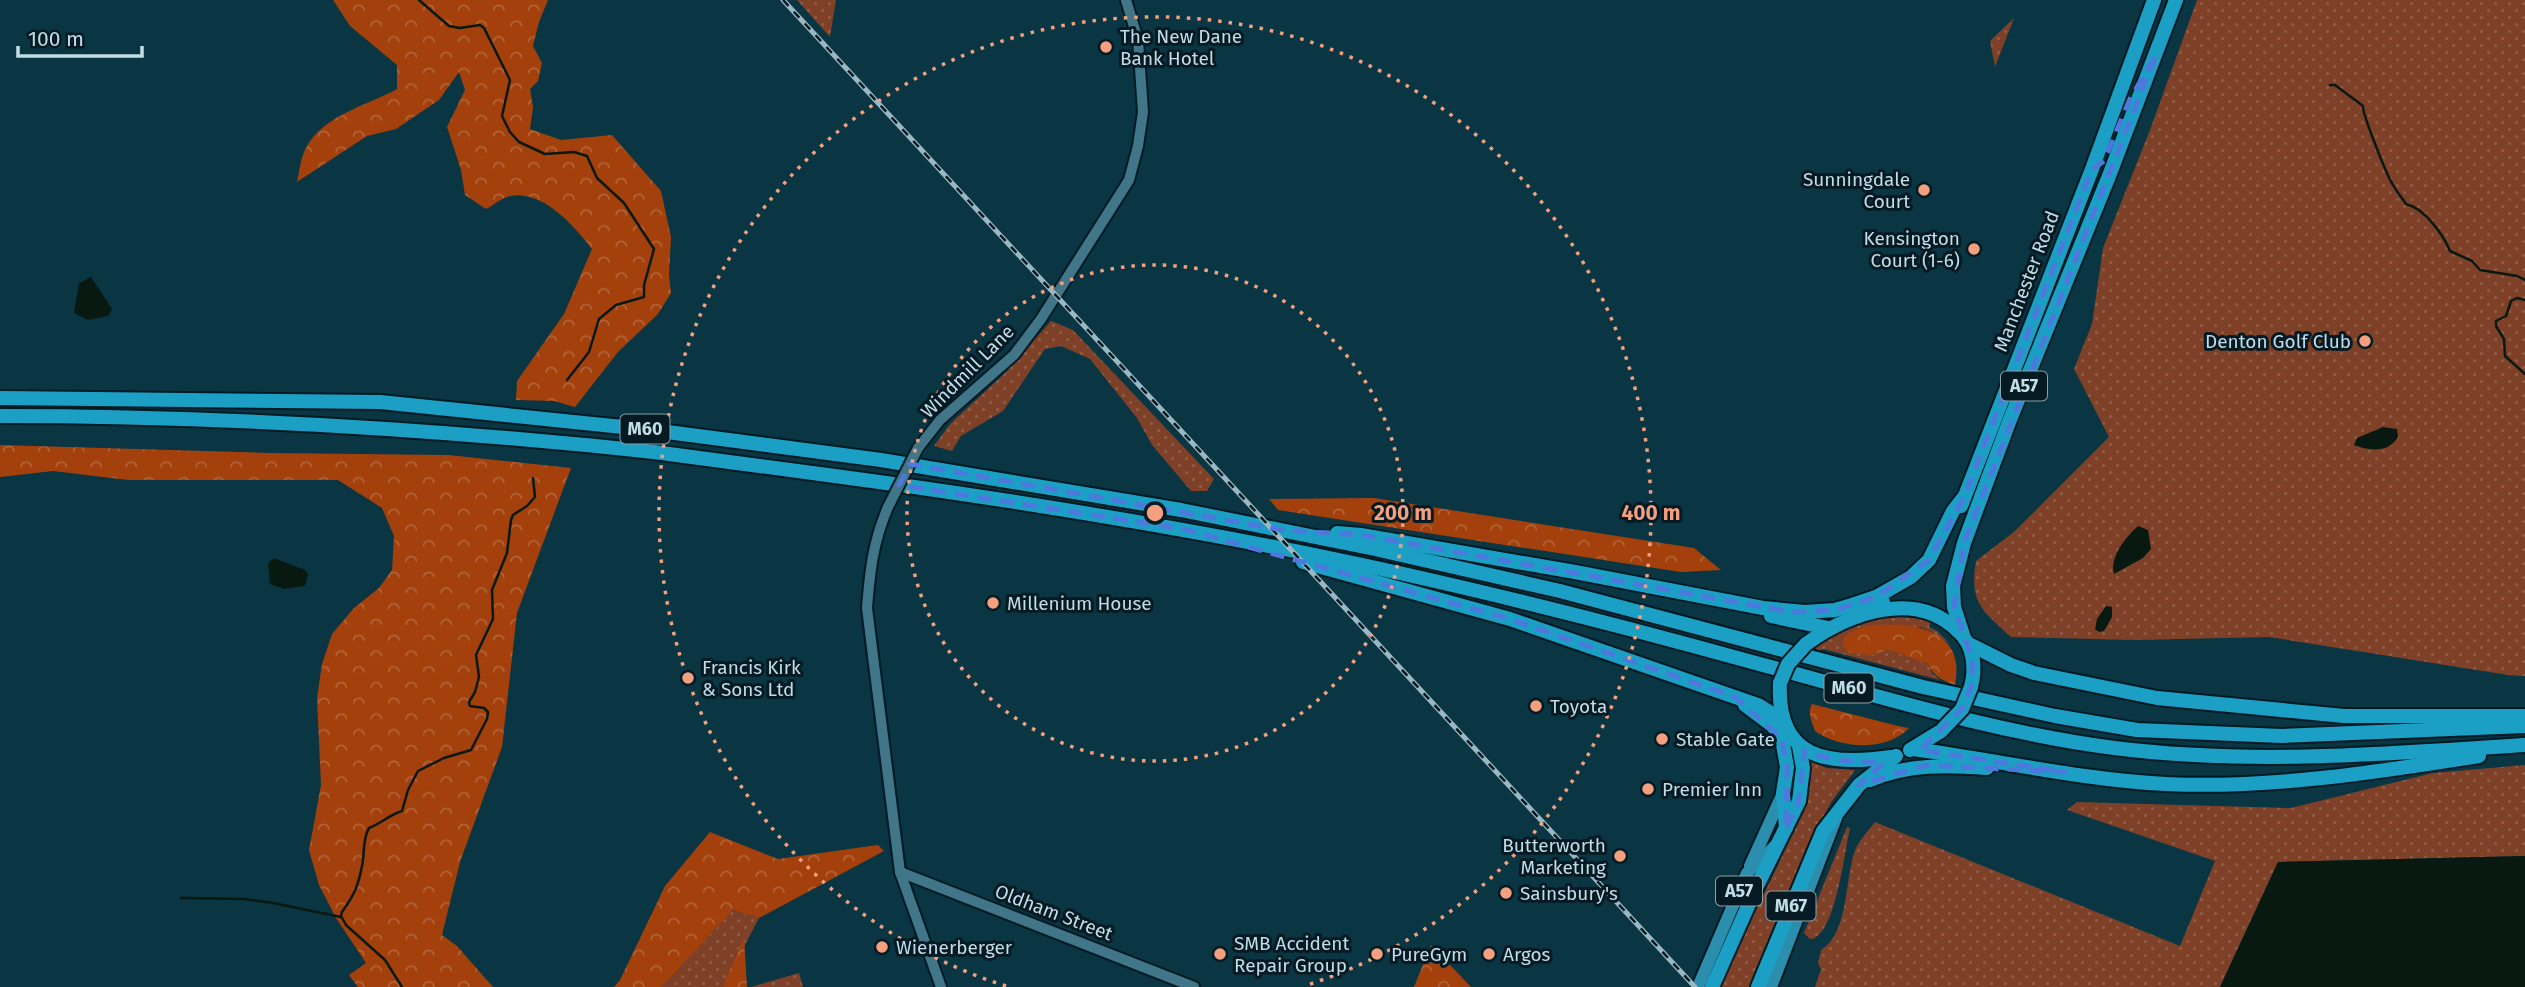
<svg xmlns="http://www.w3.org/2000/svg" width="2525" height="987" viewBox="0 0 2525 987" font-family="'Fira Sans',sans-serif">
<style>
.grass{fill:url(#grass-dots)}
.forest{fill:url(#forest-crowns)}
.water{fill:#081912}
.lines{fill:none;stroke-linecap:round;stroke-linejoin:round}
.stream{stroke:#081912;stroke-width:2.5}
.secondary-casing{stroke:#001b24;stroke-width:14}
.primary-casing{stroke:#001b24;stroke-width:16}
.highway-casing{stroke:#001b24;stroke-width:18}
.secondary{stroke:#417588;stroke-width:10}
.primary{stroke:#2b8eac;stroke-width:12}
.highway{stroke:#1c9fc4;stroke-width:14}
.rail-casing{stroke:#9ab8c3;stroke-width:5}
.rail{stroke:#051a22;stroke-width:2.5;stroke-dasharray:8;stroke-linecap:butt}
.secondary-bridge-casing{stroke:#001b24;stroke-width:14;stroke-linecap:butt}
.highway-bridge-casing{stroke:#001b24;stroke-width:18;stroke-linecap:butt}
.secondary-bridge{stroke:#417588;stroke-width:10}
.highway-bridge{stroke:#1c9fc4;stroke-width:14}
.marked{fill:none;stroke:#4e79dc;stroke-width:5;stroke-dasharray:14 9;stroke-linejoin:round}
.ring{fill:none;stroke:#f2a07f;stroke-width:3.5;stroke-dasharray:3.5 7}
.poi-dot{fill:#f2a07f;stroke:#051a22;stroke-width:2.5}
.labels{text-anchor:middle;stroke-width:6;stroke-linejoin:round;paint-order:stroke}
.shield{fill:#051a22;stroke:#89a2ac;stroke-width:2}
.shield-label{font-size:18px;font-weight:bold;fill:#c2dde7}
.poi-label{font-size:19px;fill:#c2dde7;stroke:#051a22;text-anchor:start}
.street-label{font-size:19px;fill:#c2dde7;stroke:#051a22}
.centre{fill:#f2a07f;stroke:#051a22;stroke-width:3.5}
.ring-label{font-size:21px;text-anchor:middle;font-weight:bold;fill:#f2a07f;stroke:#051a22;stroke-width:6;stroke-linejoin:round;paint-order:stroke}
</style>
<defs>
<pattern id="grass-dots" width="8" height="8" patternUnits="userSpaceOnUse" patternTransform="scale(1.75)"><rect width="8" height="8" fill="#7e4128"/><path d="M2 2h.1M6 6h.1" fill="none" stroke="#8f5c47" stroke-width="1.8" stroke-linecap="round"/></pattern>
<pattern id="forest-crowns" width="20" height="18" patternUnits="userSpaceOnUse" patternTransform="scale(1.75)"><rect width="20" height="18" fill="#a3400b"/><path d="M2 6a3 3 0 1 1 6 0M12 15a3 3 0 1 1 6 0" fill="none" stroke="#b2643a"/></pattern>
</defs>
<rect width="100%" height="100%" fill="#0a3542"/>
<!-- grass -->
<g class="grass">
<path d="M797,0H836L830,37Z"/>
<path d="M2197,0H2525V676L2508,675L2269,637L2136,640L2011,637C1982,610 1969,603 1976,561L2015,531L2109,437L2074,369L2092,324L2103,248L2150,130Z"/>
<path d="M2014,18L1995,67L1990,41Z"/>
<path d="M1051,321L1073,330L1214,479L1207,491H1191L1152,445L1137,418L1090,359L1061,346L1045,349L1003,411L961,436L952,451L934,446L950,424L1003,375Z"/>
<path d="M1899,616L1931,620L1929,627L1937,631L1950,644L1931,631L1920,627L1871,655L1889,650L1928,664L1932,673L1940,680L1823,649L1819,651L1815,648C1841,629 1868,620 1899,616Z"/>
<path d="M1806,758L1826,768L1855,770L1832,801L1821,821L1753,987H1719L1804,811L1809,791Z"/>
<path d="M2525,765V856L2278,862L2220,987H1815L1821,969L1818,963L1821,950C1850,932 1844,877 1856,848C1860,839 1869,830 1875,822L2180,946L2215,861L2067,810L2077,802L2291,808L2433,773Z"/>
<path d="M1847,827L1850,828C1845,849 1835,939 1810,939L1804,933Z"/>
<path d="M733,910L759,918L723,987H662Z"/>
<path d="M799,973L803,987H751Z"/>
</g>
<!-- forest -->
<g class="forest">
<path d="M333,0H548L539,22L533,46L542,63L538,81L530,89L533,107L530,129L561,140L612,135L661,191L671,237L669,275L671,293L658,314L618,352L575,407L554,401L516,400L517,381L564,314L592,249C575,227 543,190 511,196C502,197 494,205 486,209L465,195L461,170L447,127L465,90L459,72L439,100L396,129L367,136L297,182C299,173 300,163 303,155C316,117 366,106 397,89V65L350,26Z"/>
<path d="M0,445L269,453L448,455L571,468L517,613L502,747L460,862L442,935L457,946L493,987H358L349,975L366,963L336,918L319,885L309,850L321,785L317,698L322,664L332,634L354,608L379,588L392,570L394,536L382,508L338,480H128L53,471L0,477Z"/>
<path d="M1374,498L1694,548L1721,570L1681,572L1278,510L1269,499Z"/>
<path d="M1904,625C1940,629 1963,646 1955,685C1942,680 1934,677 1928,664L1889,650L1871,655L1850,653L1844,647L1843,639C1858,622 1883,625 1904,625Z"/>
<path d="M1812,704L1898,726L1909,728C1886,752 1840,749 1815,731C1812,722 1807,712 1812,704Z"/>
<path d="M710,832L778,859L878,845L884,851L759,918L733,910L662,987H614L620,980L665,886Z"/>
<path d="M744,937L747,987H723Z"/>
<path d="M1431,945L1471,987H1414Z"/>
</g>
<!-- water -->
<g class="water">
<path d="M91,277L112,309L108,316L88,320L74,313L79,283Z"/>
<path d="M2383,427L2397,429L2398,437C2389,453 2369,451 2354,445L2357,438Z"/>
<path d="M2138,526L2148,530L2151,549L2143,558L2114,574C2109,557 2126,537 2138,526Z"/>
<path d="M274,558L305,570L308,574L305,586L284,589L270,584L268,563Z"/>
<path d="M2106,606L2112,607V617L2104,631L2099,632L2095,629L2097,619Z"/>
<path d="M2525,856V987H2220L2278,862Z"/>
</g>
<g class="lines">
<!-- stream -->
<g class="stream">
<path d="M419,0L449,26L460,28L480,25L484,28L510,80L502,116L510,132L519,142L545,154L574,152L587,156L597,178L624,203L654,249L644,285V297L616,305L599,319L589,352L567,380"/>
<path d="M2330,85H2335L2363,106C2362,113 2387,176 2393,185C2397,192 2402,198 2406,204C2424,208 2443,234 2450,251L2472,261L2480,270L2517,276L2525,280"/>
<path d="M2525,300L2517,298L2511,301L2506,316L2496,321V326L2504,339L2505,356L2525,374"/>
<path d="M181,898L244,899L273,903L341,917"/>
<path d="M402,987L385,960L346,925L341,916L342,912C354,895 358,887 362,866C365,853 362,840 369,828C382,823 389,815 402,811L408,790L418,771L444,758L471,750L487,719L488,712L484,708L470,706L469,702L475,692L479,677L476,655L493,619L492,590L507,553L511,520L513,515L527,506L535,497L533,478"/>
</g>
<!-- secondary casing -->
<g class="secondary-casing">
<g id="secondary">
<path d="M918,448L940,420L1014,355L1041,319L1129,180L1138,146L1143,112L1138,40L1126,0"/>
<path d="M888,507C873,542 870,570 867,608L900,872L941,987"/>
<path d="M900,872L1194,987"/>
</g>
</g>
<!-- primary casing -->
<g class="primary-casing">
<g id="primary">
<path d="M1750,866L1783,793"/>
<path d="M1698,987L1747,873L1776,845"/>
<path d="M1771,987L1836,818"/>
</g>
</g>
<!-- highway casing -->
<g class="highway-casing">
<g id="highway">
<path d="M0,398L380,402L652,430L881,460L1181,510L1375,549L1560,591L1923,687L2055,716L2137,730L2282,736L2525,726"/>
<path d="M0,416C218,416 438,429 654,452C710,459 765,467 820,474C986,496 1151,522 1315,555C1462,585 1608,622 1752,662C1872,694 1991,732 2114,748C2251,765 2388,754 2525,745"/>
<path d="M1961,506L2092,169L2154,0"/>
<path d="M1337,533L1361,535L1575,572L1763,608L1805,612L1835,610L1852,605L1876,597L1911,577L1929,560L1953,511L1964,497"/>
<path d="M1303,562L1510,619L1758,705L1774,715L1789,732"/>
<path d="M1771,616L1828,628"/>
<path d="M1856,616L1883,602"/>
<path d="M1963,635L1954,607L1953,586L1964,543L2009,422L2109,176L2176,0"/>
<path d="M1806,644C1849,613 1916,588 1959,632C1974,646 1976,668 1971,687"/>
<path d="M1969,644L2011,665L2034,673L2157,698L2344,716H2525"/>
<path d="M1780,683C1776,760 1829,766 1891,757"/>
<path d="M1745,705L1773,726L1782,739L1787,767L1783,793L1786,828"/>
<path d="M1913,749C1997,760 2082,780 2166,784C2270,789 2377,772 2479,756"/>
<path d="M1910,750L1941,731"/>
<path d="M1870,780C1909,764 1945,765 1987,768"/>
<path d="M1712,987L1756,888L1799,801L1803,768L1799,746"/>
<path d="M1758,987L1823,831L1859,785L1896,756"/>
</g>
</g>
<!-- secondary -->
<use href="#secondary" class="secondary"/>
<!-- primary -->
<use href="#primary" class="primary"/>
<!-- highway -->
<use href="#highway" class="highway"/>
<!-- rail casing -->
<g class="rail-casing">
<path id="rail" d="M783,0L1695,987"/>
</g>
<!-- rail -->
<use href="#rail" class="rail"/>
<!-- secondary-bridge casing -->
<g class="secondary-bridge-casing">
<path id="secondary-bridge" d="M888,507L918,448"/>
</g>
<!-- highway-bridge casing -->
<g class="highway-bridge-casing">
<g id="highway-bridge">
<path d="M1780,683L1788,664L1806,644"/>
<path d="M1941,731L1962,709L1971,687"/>
</g>
</g>
<!-- secondary-bridge -->
<use href="#secondary-bridge" class="secondary-bridge"/>
<!-- highway-bridge -->
<use href="#highway-bridge" class="highway-bridge"/>
</g>
<!-- marked area -->
<path class="marked" d="M2155,57L1964,543L1954,607L1973,660L1971,687L1962,709L1920,750L2065,772L1927,765L1859,785L1884,763L1836,760L1804,751L1799,801L1786,830L1787,767L1782,739L1735,697L1510,619L1183,529L899,485L910,464L1283,530L1361,535L1792,612L1835,610L1876,597L1929,560L1964,497L2092,169L2104,161L2130,99Z"/>
<!-- distance rings -->
<g class="ring">
<circle cx="1155" cy="513" r="248"/>
<path d="M1006 986A496 496 0 1 1 1304 986"/>
</g>
<!-- markers -->
<g class="poi-dot">
<circle cx="1106" cy="47" r="7"/>
<circle cx="1924" cy="190" r="7"/>
<circle cx="1974" cy="249" r="7"/>
<circle cx="2365" cy="341" r="7"/>
<circle cx="993" cy="603" r="7"/>
<circle cx="688" cy="678" r="7"/>
<circle cx="1536" cy="706" r="7"/>
<circle cx="1662" cy="739" r="7"/>
<circle cx="1648" cy="789" r="7"/>
<circle cx="1620" cy="856" r="7"/>
<circle cx="1506" cy="893" r="7"/>
<circle cx="882" cy="947" r="7"/>
<circle cx="1220" cy="954" r="7"/>
<circle cx="1377" cy="954" r="7"/>
<circle cx="1489" cy="954" r="7"/>
</g>
<g class="labels">
<!-- shield labels -->
<g class="shield">
<rect x="2001" y="371.5" width="46" height="29" rx="5"/>
<rect x="620.5" y="414.5" width="49" height="29" rx="5"/>
<rect x="1824.5" y="673.5" width="49" height="29" rx="5"/>
<rect x="1716" y="876.5" width="46" height="29" rx="5"/>
<rect x="1766.5" y="891.5" width="49" height="29" rx="5"/>
</g>
<g class="shield-label">
<text x="2024" y="392">A57</text>
<text x="645" y="435">M60</text>
<text x="1849" y="694">M60</text>
<text x="1739" y="897">A57</text>
<text x="1791" y="912">M67</text>
</g>
<!-- poi labels -->
<g class="poi-label">
<text x="1120" y="43">The New Dane<tspan x="1120" dy="22">Bank Hotel</tspan></text>
<text x="1910" y="186" text-anchor="end">Sunningdale<tspan x="1910" dy="22">Court</tspan></text>
<text x="1960" y="245" text-anchor="end">Kensington<tspan x="1960" dy="22">Court (1-6)</tspan></text>
<text x="2351" y="348" text-anchor="end">Denton Golf Club</text>
<text x="1007" y="610">Millenium House</text>
<text x="702" y="674">Francis Kirk<tspan x="702" dy="22">&amp; Sons Ltd</tspan></text>
<text x="1550" y="713">Toyota</text>
<text x="1676" y="746">Stable Gate</text>
<text x="1662" y="796">Premier Inn</text>
<text x="1606" y="852" text-anchor="end">Butterworth<tspan x="1606" dy="22">Marketing</tspan></text>
<text x="1520" y="900">Sainsbury's</text>
<text x="1234" y="950">SMB Accident<tspan x="1234" dy="22">Repair Group</tspan></text>
<text x="896" y="954">Wienerberger</text>
<text x="1391" y="961">PureGym</text>
<text x="1503" y="961">Argos</text>
</g>
<!-- street labels -->
<g class="street-label">
<text transform="translate(2026 281) rotate(-69)" y="7">Manchester Road</text>
<text transform="translate(967 371) rotate(-45)" y="7">Windmill Lane</text>
<text transform="translate(1054 912) rotate(21)" y="7">Oldham Street</text>
</g>
</g>
<circle cx="1155" cy="513" r="10" class="centre"/>
<g class="ring-label">
<text x="1403" y="520">200 m</text>
<text x="1651" y="520">400 m</text>
</g>
<!-- scale -->
<path d="M18 46v10h124v-10" fill="none" stroke="#c2dde7" stroke-width="3.5"/>
<text x="28" y="46" font-size="21" fill="#c2dde7" stroke="#051a22" stroke-width="5" paint-order="stroke">100 m</text>
</svg>
